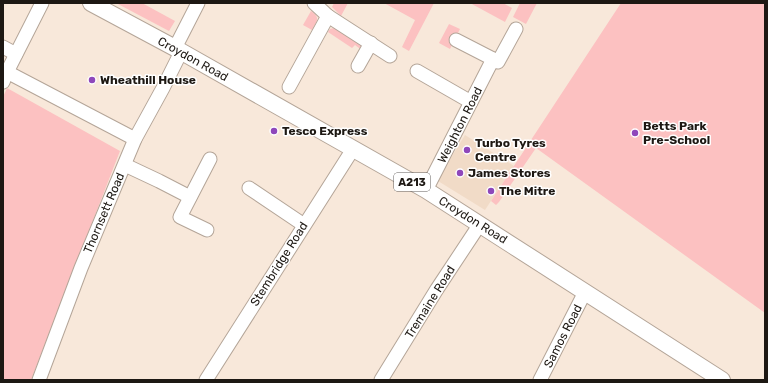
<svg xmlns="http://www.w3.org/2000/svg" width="768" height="383" viewBox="0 0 768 383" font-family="Rubik,sans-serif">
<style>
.built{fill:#f1dbc7}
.green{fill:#fcc1c1}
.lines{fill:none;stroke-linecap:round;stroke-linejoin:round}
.minor-casing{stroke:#b4a598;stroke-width:15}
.major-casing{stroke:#b4a598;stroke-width:18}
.minor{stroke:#fff;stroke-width:13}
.major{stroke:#fff;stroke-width:16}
.poi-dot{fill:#8e47bb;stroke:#fff;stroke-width:1.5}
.labels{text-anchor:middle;stroke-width:3;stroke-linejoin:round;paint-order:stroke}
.shield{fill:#fff;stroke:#615d5a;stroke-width:1}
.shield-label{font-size:11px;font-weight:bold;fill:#1d1813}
.street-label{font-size:12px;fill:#1d1813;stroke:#fff}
.poi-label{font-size:12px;font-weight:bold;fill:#1d1813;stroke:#fff;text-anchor:start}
</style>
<rect width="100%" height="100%" fill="#f8e8da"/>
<!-- built -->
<path class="built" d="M465,135L514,166L485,210L438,181L439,177Z"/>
<!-- green -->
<g class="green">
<path d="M116,3H142L175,21L169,31Z"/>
<path d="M334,3H348L341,16L332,7Z"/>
<path d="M384,3H434L409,51L402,47L415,20Z"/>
<path d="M470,3H503L512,8L505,22Z"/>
<path d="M520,3H537L526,24L513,17Z"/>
<path d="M621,3H765V313L536,148L499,202L496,205L491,201Z"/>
<path d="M311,11C321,18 317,21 312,30L303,25Z"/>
<path d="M449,24L460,29L450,49L439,43Z"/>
<path d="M338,27L365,43L363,51L355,45L352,48L328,32L330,29Z"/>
<path d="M7,88L120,151L31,380H3V97Z"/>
</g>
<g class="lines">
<!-- minor casing -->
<g class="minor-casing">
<g id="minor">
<path d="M314,3L328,16L390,56"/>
<path d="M456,40L493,59"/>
<path d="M3,47L16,54"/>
<path d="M175,48L198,3"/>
<path d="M358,66L371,43"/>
<path d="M417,71L471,102"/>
<path d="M7,72L135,139"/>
<path d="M3,82L7,72L42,3"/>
<path d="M289,87L328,16"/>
<path d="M125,165L159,181L190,197"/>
<path d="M249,188L304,225"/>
<path d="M426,190L493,59L498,62L516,29"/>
<path d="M207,230L180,217L210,159"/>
<path d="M39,380L81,268L135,139L163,88L181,52"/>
<path d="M206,380L353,149"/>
<path d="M381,380L437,289L480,224"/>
<path d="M540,380L585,292"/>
</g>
</g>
<!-- major casing -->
<g class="major-casing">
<path id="major" d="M91,3L175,48L426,190L722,380"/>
</g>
<!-- minor -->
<use href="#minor" class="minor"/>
<!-- major -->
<use href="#major" class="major"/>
</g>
<!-- markers -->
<g class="poi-dot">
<circle cx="92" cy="80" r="4"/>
<circle cx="274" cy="131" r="4"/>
<circle cx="635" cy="133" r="4"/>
<circle cx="467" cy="150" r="4"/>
<circle cx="460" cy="173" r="4"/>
<circle cx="491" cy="191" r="4"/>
</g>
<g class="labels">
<!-- shield labels -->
<rect class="shield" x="394" y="173" width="36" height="18" rx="3"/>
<g class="shield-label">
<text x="412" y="186">A213</text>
</g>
<!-- street labels -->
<g class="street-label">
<text transform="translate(193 59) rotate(29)" y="4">Croydon Road</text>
<text transform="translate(460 125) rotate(-63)" y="4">Weighton Road</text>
<text transform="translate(104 213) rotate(-67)" y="4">Thornsett Road</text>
<text transform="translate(473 220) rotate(32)" y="4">Croydon Road</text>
<text transform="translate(279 264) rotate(-58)" y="4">Stembridge Road</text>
<text transform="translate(430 302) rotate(-58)" y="4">Tremaine Road</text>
<text transform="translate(563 336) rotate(-63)" y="4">Samos Road</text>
</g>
<!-- poi labels -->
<g class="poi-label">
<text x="100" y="84">Wheathill House</text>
<text x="643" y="130">Betts Park<tspan x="643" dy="14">Pre-School</tspan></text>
<text x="282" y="135">Tesco Express</text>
<text x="475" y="147">Turbo Tyres<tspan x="475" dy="14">Centre</tspan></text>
<text x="468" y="177">James Stores</text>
<text x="499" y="195">The Mitre</text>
</g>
</g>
<!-- border -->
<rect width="768" height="383" fill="none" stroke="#1d1813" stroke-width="8"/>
</svg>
